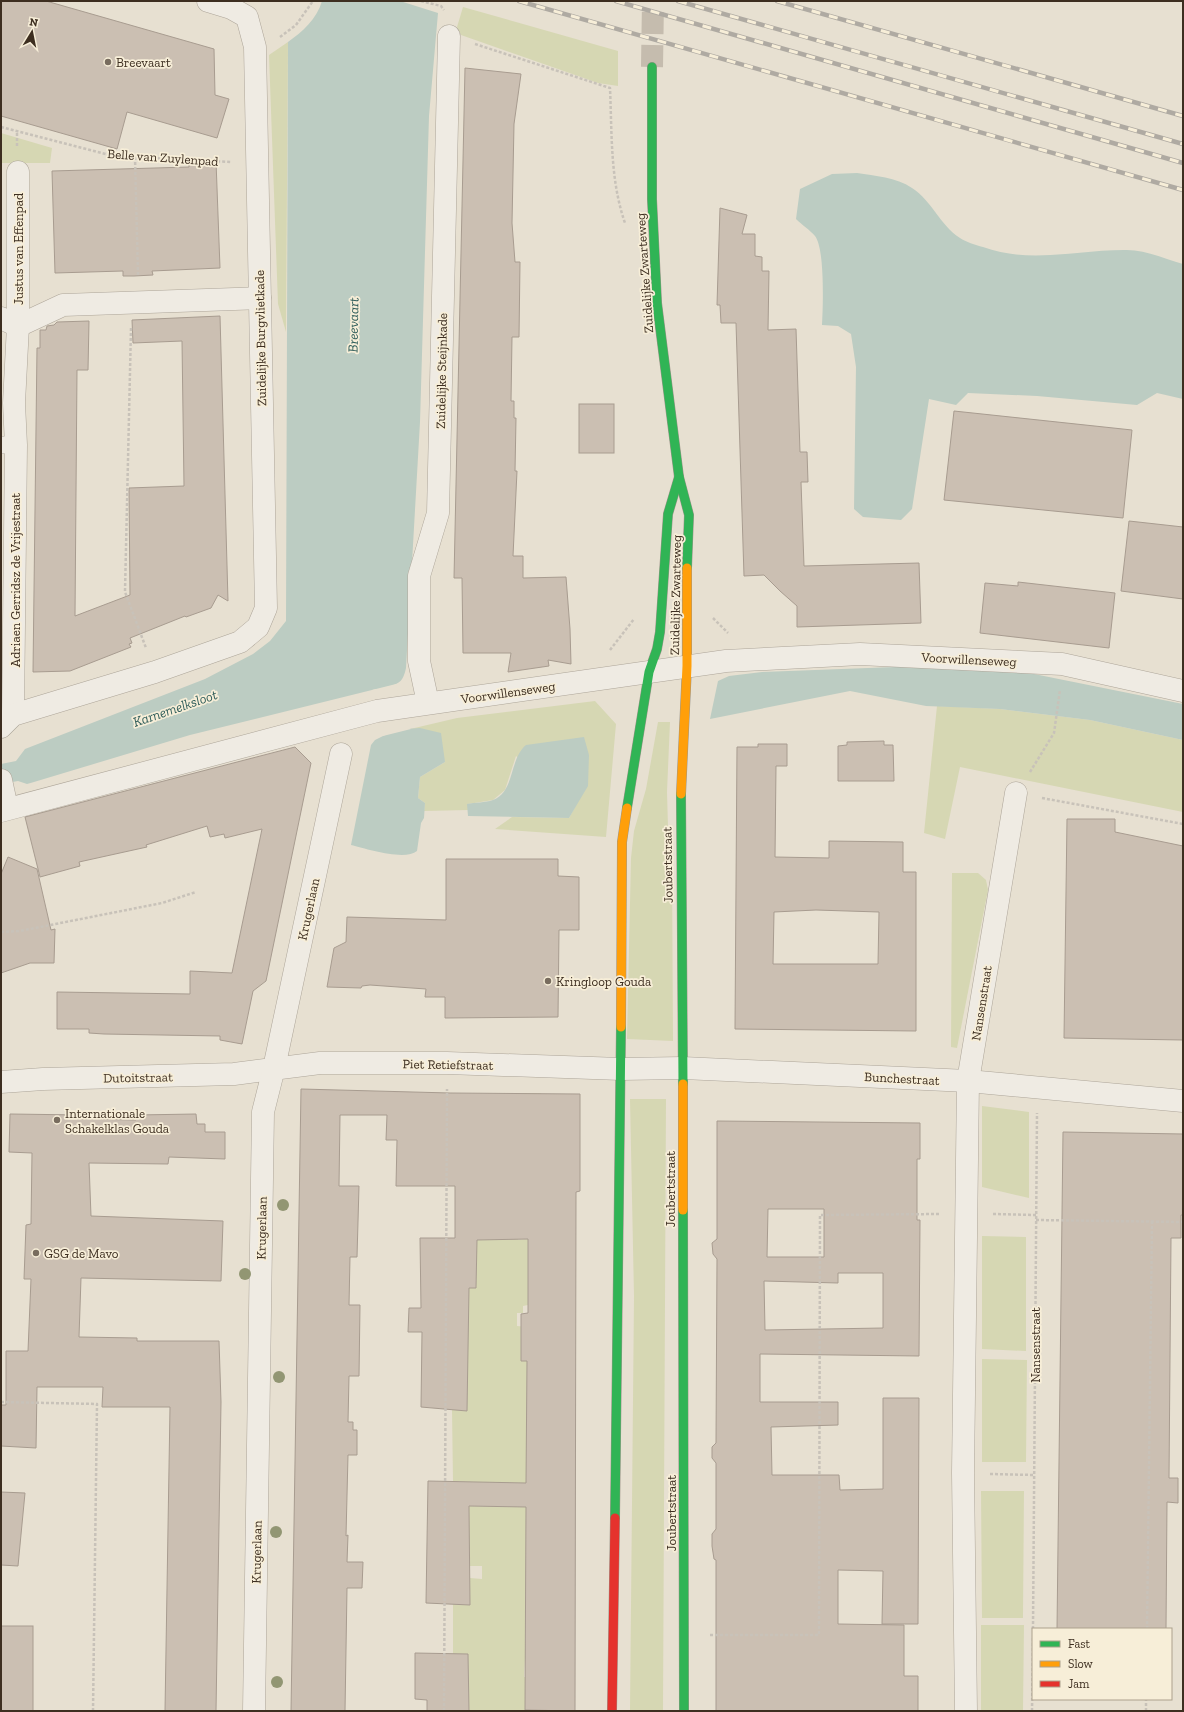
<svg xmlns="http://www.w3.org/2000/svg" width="1184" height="1712" viewBox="0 0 1184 1712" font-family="'Zilla Slab',serif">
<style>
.green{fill:#d6d7b3}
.water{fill:#bcccc2}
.pier{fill:#e7e0d1}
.building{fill:#cbbfb2;stroke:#a89c90;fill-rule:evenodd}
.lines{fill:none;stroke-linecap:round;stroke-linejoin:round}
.secondary-tunnel{stroke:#c5bcae;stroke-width:22;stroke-dasharray:22 11;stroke-linecap:butt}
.lane-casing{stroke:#ada599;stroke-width:18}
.street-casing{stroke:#ada599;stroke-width:23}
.fast-casing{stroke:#9c958a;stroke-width:10}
.slow-casing{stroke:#9c958a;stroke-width:10}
.jam-casing{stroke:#9c958a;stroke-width:10}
.path{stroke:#c8c2b9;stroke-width:2.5;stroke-dasharray:3 2;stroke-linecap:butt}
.lane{stroke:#efebe3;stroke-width:17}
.street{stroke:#efebe3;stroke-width:22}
.fast{stroke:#30b455;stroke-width:9}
.slow{stroke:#ff9f0a;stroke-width:9}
.jam{stroke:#e5322d;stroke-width:9}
.rail-casing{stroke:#afaaa2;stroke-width:4.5}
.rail{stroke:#f7eed8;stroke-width:3;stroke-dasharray:9;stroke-linecap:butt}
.tree{fill:#929673}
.poi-dot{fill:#786c5e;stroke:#f7eed8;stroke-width:1.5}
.labels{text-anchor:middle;stroke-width:3.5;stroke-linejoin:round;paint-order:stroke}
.poi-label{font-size:13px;fill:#3d2e20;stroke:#f7eed8;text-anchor:start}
.street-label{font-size:13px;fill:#3d2e20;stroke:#f7eed8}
.water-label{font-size:14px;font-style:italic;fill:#2f5d5a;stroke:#f7eed8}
</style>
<rect width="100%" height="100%" fill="#e7e0d1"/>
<!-- green -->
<g class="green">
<path d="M463,7L618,51V86L598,83L461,35L457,27Z"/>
<path d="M288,42L286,332L278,304L269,55Z"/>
<path d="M1,133L52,148L50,163H1Z"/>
<path d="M595,701L616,724L606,837L495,829L512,817L569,818L575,807L516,756L505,790L493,800L468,804V810L424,811L425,803L418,798L420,777L445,762L406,730L457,718Z"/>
<path d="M937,706L1000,709L1090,720L1183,740V812L960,767L945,839L924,833Z"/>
<path d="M658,722H670L667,792L668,827L672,859L673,1041L627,1039L631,858L634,831L646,789Z"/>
<path d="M952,873H978L986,880L988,890L957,1048L951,1047Z"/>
<path d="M523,1093H541L540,1167L519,1226L518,1240L528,1239V1305L523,1306V1313H517V1326L528,1327L521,1337V1361H528L527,1410L535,1594H525V1644H530L535,1659H525L524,1677H535L532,1711H469L468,1654H453V1604L470,1605V1578L482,1579V1566H470V1554L453,1553L454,1530L469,1529V1506H484L453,1482L452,1410L468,1288H476V1273L469,1259L455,1191L450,1131L522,1120Z"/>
<path d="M630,1099H666L663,1711H630L634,1296Z"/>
<path d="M982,1106L1029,1112V1198L982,1187Z"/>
<path d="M982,1236L1026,1237V1351L982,1349Z"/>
<path d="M982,1359L1027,1360L1026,1462H982Z"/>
<path d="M981,1491H1024L1023,1618H982Z"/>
<path d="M981,1625H1024L1023,1711H981Z"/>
</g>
<!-- water -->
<g class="water">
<path d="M322,1H400L438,13L429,116L420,422L406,668C404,677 402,682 394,685L406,729L420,728L441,733L445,762L420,777L418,798L425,803L424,818L421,823L417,851C405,861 367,849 351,845L371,745L375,740L387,734L376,689L190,735L34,782L27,784L18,781L1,784V764L16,761L25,749L205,679L253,654L270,641L286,621L288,42C302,32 317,19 322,1Z"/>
<path d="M857,173C875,176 896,177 912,188C932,201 940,225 960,238C966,242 975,245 983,247C1029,264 1077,250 1124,250C1144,249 1165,259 1183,264V399L1157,393L1137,405L1037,396L968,393L956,405L929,399L912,509L901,520L863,517L854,509L856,367L851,334L838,326L822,325C823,307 825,249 815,236C810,230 802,225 796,219L800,189L832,174Z"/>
<path d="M921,666L1024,672L1183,704V740L1090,720L1000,709L926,706L850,691L710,719L718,681L729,676L762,672Z"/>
<path d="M584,737L589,755L588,786L569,818L468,816L467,804C475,802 485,803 493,800C515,792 509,759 526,745Z"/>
</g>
<!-- pier -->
<path class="pier" d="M400,683V685L396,686L408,727L411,729L383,736V734L385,733L374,691L372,692V690Z"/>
<!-- building -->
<g class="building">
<path d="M1,1H46L214,49L215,95L229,99L217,138L127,112L117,149L1,116Z"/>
<path d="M465,68L521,74L514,124L512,223L515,262H520L519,337H512L511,401H514V418H516L515,471H517L513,556H523V578L566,577L570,629L571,664L548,660L549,666L508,672L511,653H463L462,578H454Z"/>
<path d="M216,161L220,268L152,271L153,275L134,276H123V271L55,273L52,171L189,167V162Z"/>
<path d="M720,208L747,215L742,234H755V256L762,257V271H769L768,330L796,329L800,452H807L808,482H801L804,566L919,563L921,623L797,627V606L780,591L764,575L744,576L736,323H721L720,305H717Z"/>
<path d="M220,316L228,601L218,595L211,608L186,617L185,616L130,638L132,643L129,644L131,647L70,671L33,672L37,348H40V330H46L47,326L54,325L57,322L89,321L88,370H77L75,616L130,595L129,488L184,486L182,341L133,343L132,320Z"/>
<rect x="579" y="404" width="35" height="49"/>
<path d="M954,411L1132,430L1123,518L944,500Z"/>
<path d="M1129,521L1183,527V599L1121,591Z"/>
<path d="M1018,582L1115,593L1109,648L980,633L985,583L1018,586Z"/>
<path d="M884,741V745H893L894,781H838V746L847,745V742Z"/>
<path d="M758,744H787V766H776L775,857L829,858V841L903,842V872H916V1031L735,1029L737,747H758ZM816,910L879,912L878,964H773L774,912Z"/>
<path d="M295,747L311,763L266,981L253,991L242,1044L220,1040V1036L104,1034L89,1033V1029H57V992L190,994V971L232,973L262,829L225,838L224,834L210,837L207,826L146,845L147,847L79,862L80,866L40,877L25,817Z"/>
<path d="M1067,819H1115V832L1183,846V1040L1064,1038Z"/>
<path d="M8,857L37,869L51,930L55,929L54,963H30L1,973V874Z"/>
<path d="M446,859H558V876L579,877V930H559L558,1017L445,1018V997H425L426,989L370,985L362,986L361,988L327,987L334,948L346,942L347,917L446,920Z"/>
<path d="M301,1089L450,1093L580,1094V1191L576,1192L575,1711L525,1710L526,1507L469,1506L470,1605L426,1603L428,1481L526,1483L527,1361H521V1314L528,1313V1239L477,1240L476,1288H469L467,1411L421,1407L422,1332H408L409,1308H421L420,1238H455V1186H396L397,1140H386L387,1115H340L339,1186H359L357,1257H350L349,1305H360L359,1376H349L348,1422H353V1430H357V1455H348L346,1536L348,1535L347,1562H363L362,1588H347L345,1711H291Z"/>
<path d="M10,1114L82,1115V1119L136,1120V1115L196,1114L197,1124H205V1132H225V1159L169,1157L168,1164L89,1163L91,1216L223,1221L221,1281L81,1278L79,1337L137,1338V1341H219L221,1402L216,1711H165L170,1407H102L103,1387H37L36,1448L1,1446V1405H6V1351H28L31,1279H24L26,1225L31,1224L32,1153L9,1152Z"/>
<path d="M717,1121L920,1123V1159H917V1220H920L919,1356L760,1354V1402H838V1425L771,1427L772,1475H839L840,1490L883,1489V1398H919L918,1624H882L883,1571L838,1570V1624L904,1625V1676H918V1711H716V1560L714,1559L712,1546V1534L716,1529V1463L712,1458V1447L716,1443L717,1259L713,1254L712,1243L717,1239ZM768,1209H824V1257H767ZM838,1273H883V1328L765,1330L764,1281L838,1283Z"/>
<path d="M1063,1132L1183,1134V1215H1181V1238H1171L1169,1478H1178V1503L1167,1502L1166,1629H1057Z"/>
<path d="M1,1492L25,1493L18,1566L1,1565Z"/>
<rect x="1" y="1626" width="32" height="85"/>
<path d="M415,1653L468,1654L469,1711H427V1700L415,1699Z"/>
</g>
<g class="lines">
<!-- secondary-tunnel -->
<path class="secondary-tunnel" d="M652,67L653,1"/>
<!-- lane casing -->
<g class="lane-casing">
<path id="lane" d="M1,445H16"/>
</g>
<!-- street casing -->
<g class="street-casing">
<g id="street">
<path d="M1,318L18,326L63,305L260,298"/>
<path d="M428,703L419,661V576L438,513L449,36"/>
<path d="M13,715L16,445L14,403L18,326V172"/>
<path d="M1,727L13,715L155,672L240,642L258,627L266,608L255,47L247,17L231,8L208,1"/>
<path d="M1,780L7,808"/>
<path d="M1,811L377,711L726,661L860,654L1062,664L1183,691"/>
<path d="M1,1082L43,1079L234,1074L320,1063H447L621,1069L683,1068L968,1081L1183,1101"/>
<path d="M254,1711L263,1112L274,1068L341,754"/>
<path d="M966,1711L963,1473L968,1081L1016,793"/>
</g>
</g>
<!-- fast casing -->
<g class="fast-casing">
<g id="fast">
<path d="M652,67V199L657,303L679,477L689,515L687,568"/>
<path d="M681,794L683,1084"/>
<path d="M627,808L649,672L657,649L660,632L668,514L679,477"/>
<path d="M683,1210L684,1711"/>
<path d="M615,1518L621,1027"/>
</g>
</g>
<!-- slow casing -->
<g class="slow-casing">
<g id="slow">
<path d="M681,794L687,666V568"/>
<path d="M621,1027L622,842L627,808"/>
<path d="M683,1084V1210"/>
</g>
</g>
<!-- jam casing -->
<g class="jam-casing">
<path id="jam" d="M612,1711L615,1518"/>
</g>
<!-- path -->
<g class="path">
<path d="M421,1L441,6L444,10"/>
<path d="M280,37L296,25L313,1"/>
<path d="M475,44L610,88C612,133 610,180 625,223"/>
<path d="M1,127L113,156L232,162"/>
<path d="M17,133V146"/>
<path d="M135,157L138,276"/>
<path d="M131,328L125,592L146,648"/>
<path d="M713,618L728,633"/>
<path d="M610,650L634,619"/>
<path d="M1030,772L1054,733L1060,690"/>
<path d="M1042,798L1183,824"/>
<path d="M1,932L20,931L162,903L196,892"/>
<path d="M993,1214L1036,1215"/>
<path d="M1036,1220L1183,1222"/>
<path d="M1,1402L97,1404L93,1711"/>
<path d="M990,1474L1034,1475"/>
<path d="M1033,1629L1037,1113"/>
<path d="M1147,1629L1152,1221"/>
<path d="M710,1635H819L820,1215L940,1214"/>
<path d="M444,1711L447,1089"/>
<path d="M1032,1711L1033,1638"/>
<path d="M1146,1711V1699"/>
</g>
<!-- lane -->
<use href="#lane" class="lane"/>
<!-- street -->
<use href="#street" class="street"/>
<!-- fast -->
<use href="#fast" class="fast"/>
<!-- slow -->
<use href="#slow" class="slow"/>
<!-- jam -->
<use href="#jam" class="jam"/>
<!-- rail casing -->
<g class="rail-casing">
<g id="rail">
<path d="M519,1L1183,190"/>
<path d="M616,1L1183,163"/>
<path d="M678,1L1183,144"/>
<path d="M777,1L1183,116"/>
</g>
</g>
<!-- rail -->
<use href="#rail" class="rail"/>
</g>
<!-- trees -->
<g class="tree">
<circle cx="283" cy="1205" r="6"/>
<circle cx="245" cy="1274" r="6"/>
<circle cx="279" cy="1377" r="6"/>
<circle cx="276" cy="1532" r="6"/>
<circle cx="277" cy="1682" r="6"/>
</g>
<!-- markers -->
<g class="poi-dot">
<circle cx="108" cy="62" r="4"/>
<circle cx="548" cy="981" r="4"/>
<circle cx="57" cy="1120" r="4"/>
<circle cx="36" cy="1253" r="4"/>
</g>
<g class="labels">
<!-- poi labels -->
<g class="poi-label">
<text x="116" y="67">Breevaart</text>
<text x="556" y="986">Kringloop Gouda</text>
<text x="65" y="1118">Internationale<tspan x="65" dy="15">Schakelklas Gouda</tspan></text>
<text x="44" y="1258">GSG de Mavo</text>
</g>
<!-- street labels -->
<g class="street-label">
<text transform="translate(163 157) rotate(4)" y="5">Belle van Zuylenpad</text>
<text transform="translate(18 249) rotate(-90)" y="5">Justus van Effenpad</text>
<text transform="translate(644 273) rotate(-94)" y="5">Zuidelijke Zwarteweg</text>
<text transform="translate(260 338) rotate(-91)" y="5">Zuidelijke Burgvlietkade</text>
<text transform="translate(441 371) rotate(-89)" y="5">Zuidelijke Steijnkade</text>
<text transform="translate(15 580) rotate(-90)" y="5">Adriaen Gerridsz de Vrijestraat</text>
<text transform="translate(675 595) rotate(-89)" y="5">Zuidelijke Zwarteweg</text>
<text transform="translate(969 659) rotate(3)" y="5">Voorwillenseweg</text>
<text transform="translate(508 692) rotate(-8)" y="5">Voorwillenseweg</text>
<text transform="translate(667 865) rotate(-91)" y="5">Joubertstraat</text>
<text transform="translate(308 909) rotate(-78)" y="5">Krugerlaan</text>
<text transform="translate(981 1003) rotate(-81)" y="5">Nansenstraat</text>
<text transform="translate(448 1064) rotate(1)" y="5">Piet Retiefstraat</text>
<text transform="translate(138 1077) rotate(-1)" y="5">Dutoitstraat</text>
<text transform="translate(902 1078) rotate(3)" y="5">Bunchestraat</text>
<text transform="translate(670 1189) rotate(-90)" y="5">Joubertstraat</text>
<text transform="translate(261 1228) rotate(-89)" y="5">Krugerlaan</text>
<text transform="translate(1035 1345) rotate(-90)" y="5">Nansenstraat</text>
<text transform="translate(671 1513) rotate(-90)" y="5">Joubertstraat</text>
<text transform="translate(256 1552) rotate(-89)" y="5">Krugerlaan</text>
</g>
<!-- water labels -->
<g class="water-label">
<text transform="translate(353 325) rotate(-89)" y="5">Breevaart</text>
<text transform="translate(175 708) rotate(-19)" y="5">Karnemelksloot</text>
</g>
</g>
<!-- border -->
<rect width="1184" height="1712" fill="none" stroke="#3d2e20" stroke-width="4"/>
<!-- legend -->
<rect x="1032" y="1628" width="140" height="72" fill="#f7eed8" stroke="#ada18e"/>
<rect x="1040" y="1641" width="20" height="6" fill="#30b455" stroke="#ada18e"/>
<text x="1068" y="1648" font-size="12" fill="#3d2e20">Fast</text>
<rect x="1040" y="1661" width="20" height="6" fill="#ff9f0a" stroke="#ada18e"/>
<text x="1068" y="1668" font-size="12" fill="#3d2e20">Slow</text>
<rect x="1040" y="1681" width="20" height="6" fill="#e5322d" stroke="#ada18e"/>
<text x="1068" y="1688" font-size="12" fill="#3d2e20">Jam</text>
<!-- north arrow -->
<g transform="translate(32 32) rotate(10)" stroke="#f7eed8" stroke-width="3" paint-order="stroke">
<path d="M0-3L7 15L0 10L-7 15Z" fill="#3d2e20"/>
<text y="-6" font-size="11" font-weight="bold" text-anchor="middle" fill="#3d2e20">N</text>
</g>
</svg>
